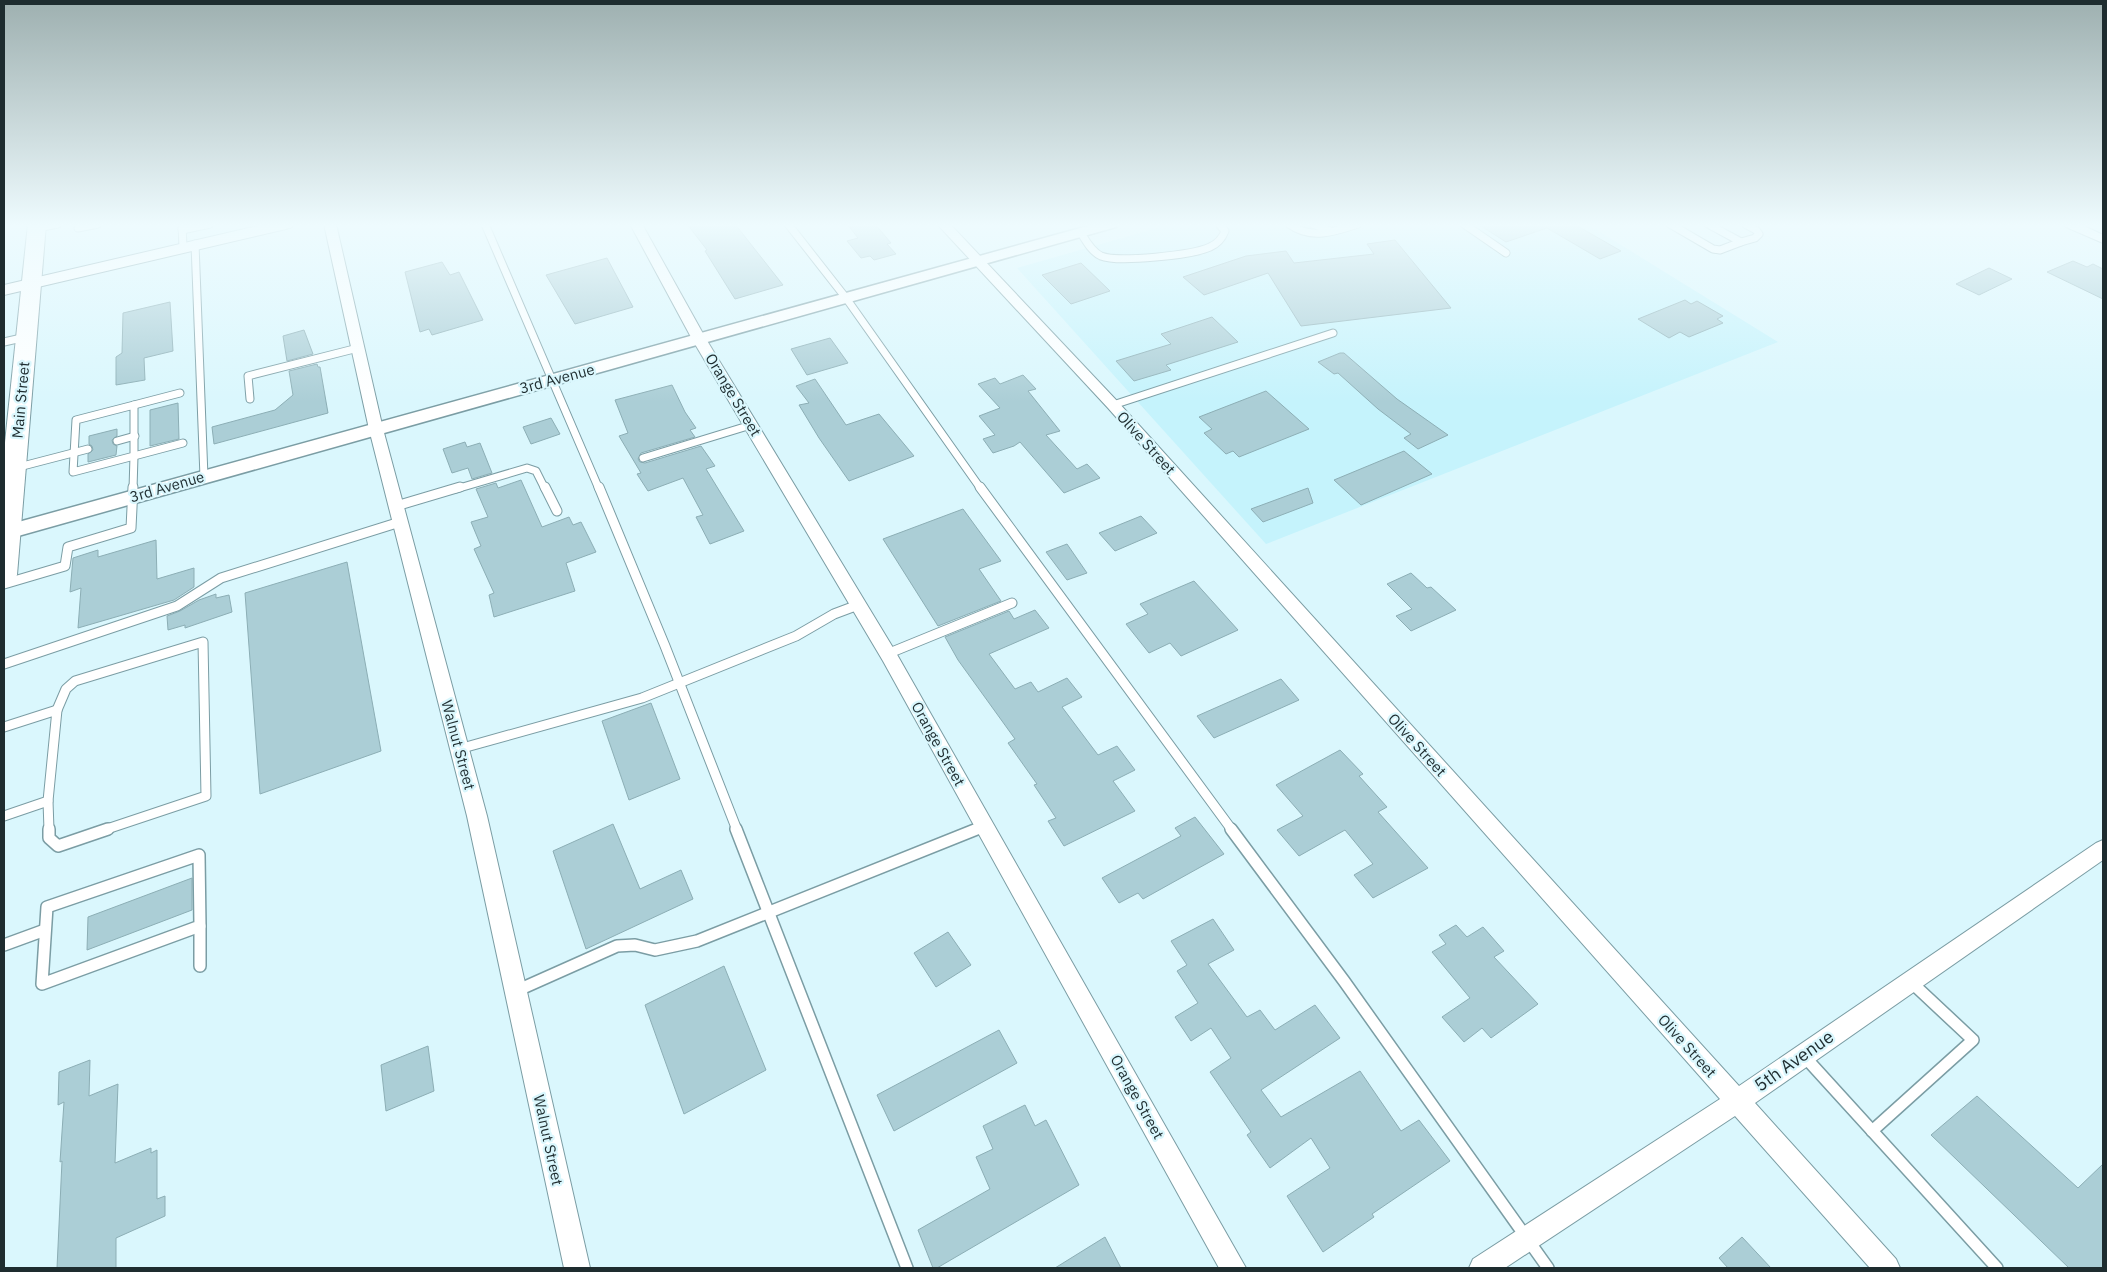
<svg xmlns="http://www.w3.org/2000/svg" width="2107" height="1272" viewBox="0 0 2107 1272" font-family="'IBM Plex Sans',sans-serif">
<style>
.built{fill:#c5f3fc}
.building{fill:#abced6;stroke:#8caeb5}
.lines{fill:none;stroke-linecap:round;stroke-linejoin:round}
.service-far2-casing{stroke:#7b9da4;stroke-width:9}
.service-far1-casing{stroke:#7b9da4;stroke-width:11}
.service-casing{stroke:#7b9da4;stroke-width:14}
.minor-casing{stroke:#7b9da4;stroke-width:2}
.tertiary-casing{stroke:#7b9da4;stroke-width:3}
.secondary-casing{stroke:#7b9da4;stroke-width:2}
.primary-casing{stroke:#7b9da4;stroke-width:2}
.service-far2{stroke:#fff;stroke-width:7}
.service-far1{stroke:#fff;stroke-width:9}
.service{stroke:#fff;stroke-width:11}
.minor{fill:#fff;fill-rule:evenodd}
.tertiary{fill:#fff;fill-rule:evenodd}
.secondary{fill:#fff;fill-rule:evenodd}
.primary{fill:#fff;fill-rule:evenodd}
.labels{text-anchor:middle;stroke-width:4.5;stroke-linejoin:round;paint-order:stroke}
.street-label{font-size:15px;fill:#1e2c2f;stroke:#daf7fd}
.near-street-label{font-size:18px;fill:#1e2c2f;stroke:#daf7fd}
</style>
<rect width="100%" height="100%" fill="#daf7fd"/>
<!-- built -->
<path class="built" d="M1171,224H1587L1778,342L1266,544L1017,268Z"/>
<!-- building -->
<g class="building">
<path d="M687,224H735L783,285L735,299L705,251L707,250Z"/>
<path d="M847,224H875L891,243L887,244L896,254L874,260L870,256L861,258L847,241L858,238Z"/>
<path d="M1478,224H1574L1621,251L1600,259L1547,228L1506,242Z"/>
<path d="M1395,240L1451,308L1301,326L1268,273L1204,295L1183,277L1246,256L1286,251L1294,263L1374,254L1367,244Z"/>
<path d="M607,258L633,307L575,324L546,275Z"/>
<path d="M2073,261L2087,267L2093,264L2103,269V299L2047,272Z"/>
<path d="M442,262L450,275L459,272L483,320L432,335L429,329L420,332L405,272Z"/>
<path d="M1081,263L1110,291L1071,304L1042,275Z"/>
<path d="M1989,268L2012,279L1979,295L1956,284Z"/>
<path d="M1685,300L1691,304L1697,301L1723,316L1717,319L1723,323L1689,337L1680,332L1669,338L1638,319Z"/>
<path d="M170,302L173,351L144,358L145,380L116,385V357L122,353L123,313Z"/>
<path d="M1212,317L1238,342L1166,365L1171,370L1134,381L1116,361L1171,344L1161,334Z"/>
<path d="M304,330L313,354L287,361L283,336Z"/>
<path d="M830,338L848,363L807,375L791,349Z"/>
<path d="M1340,353H1344L1397,399L1448,435L1418,449L1404,438L1411,434L1378,409L1338,373L1334,374L1318,362Z"/>
<path d="M317,364L318,367H320L328,413L214,444L212,427L275,410L293,395L289,371Z"/>
<path d="M1023,375L1036,389L1028,391L1060,431L1046,435L1077,469L1087,464L1100,478L1064,493L1020,442L1014,446L993,453L983,439L995,435L979,416L1000,408L978,384L995,378L1000,384Z"/>
<path d="M815,379L846,425L879,414L914,456L849,481L819,438L799,405L809,403L796,386Z"/>
<path d="M672,385L685,412L696,428L690,430L695,437L641,453L638,459L640,462L645,463L701,446L715,466L706,469L744,531L710,544L696,517L703,515L683,478L648,491L637,474L641,473L619,436L628,433L615,400Z"/>
<path d="M1266,391L1309,429L1239,457L1233,451L1226,454L1204,433L1212,429L1199,417Z"/>
<path d="M178,403L179,439L150,446V410Z"/>
<path d="M551,418L560,434L531,444L523,427Z"/>
<path d="M117,429V436L112,440L113,444L117,446L116,455L88,462V454L93,450L92,446L89,444V436Z"/>
<path d="M465,442L467,447L480,443L492,473L472,479L468,468L452,473L443,449Z"/>
<path d="M1404,451L1432,474L1361,505L1334,480Z"/>
<path d="M521,480L542,527L569,517L573,525L581,522L596,552L566,563L575,591L494,617L489,595L494,593L474,549L481,546L471,522L488,517L476,489L496,483L498,488Z"/>
<path d="M1308,488L1313,503L1263,522L1251,509Z"/>
<path d="M963,509L1001,561L979,569L1001,601L938,626L883,539Z"/>
<path d="M1141,516L1157,533L1115,551L1099,533Z"/>
<path d="M156,540L157,579L194,568V587L174,600L78,628L81,588L70,592L73,558L98,550V557Z"/>
<path d="M1067,544L1087,573L1067,580L1046,552Z"/>
<path d="M347,562L381,751L260,794L245,593Z"/>
<path d="M1411,573L1427,588L1431,587L1456,610L1411,631L1396,616L1412,609L1387,584Z"/>
<path d="M1194,581L1238,630L1181,656L1170,643L1149,653L1126,624L1148,614L1140,604Z"/>
<path d="M216,594V598L229,595L232,612L185,628V625L168,630L167,616L180,611L199,600Z"/>
<path d="M1035,610L1049,628L989,654L1015,689L1031,682L1038,692L1067,678L1082,697L1062,707L1098,755L1117,746L1135,770L1113,781L1135,811L1064,846L1048,821L1056,818L1034,785L1037,784L1008,743L1015,739L958,660L945,637L1009,611L1014,619Z"/>
<path d="M1281,679L1299,700L1214,738L1197,716Z"/>
<path d="M651,703L680,779L629,800L602,721Z"/>
<path d="M1340,750L1363,774L1359,776L1387,807L1378,812L1428,868L1373,898L1354,875L1373,864L1345,830L1299,856L1277,830L1303,816L1276,785Z"/>
<path d="M1195,817L1224,854L1143,899L1138,893L1119,903L1102,878L1181,836L1175,828Z"/>
<path d="M613,824L640,889L681,870L693,899L586,949L553,851Z"/>
<path d="M192,878V910L87,950L88,917Z"/>
<path d="M1213,919L1234,950L1208,964L1247,1017L1260,1010L1275,1030L1315,1005L1340,1038L1261,1090L1281,1117L1360,1071L1401,1131L1419,1120L1450,1161L1372,1214L1374,1217L1323,1252L1287,1196L1330,1168L1311,1138L1270,1168L1247,1135L1251,1132L1210,1072L1231,1058L1211,1028L1191,1041L1175,1017L1198,1003L1177,971L1187,965L1171,941Z"/>
<path d="M1456,925L1467,937L1483,927L1504,951L1494,957L1538,1004L1491,1038L1482,1028L1464,1042L1442,1017L1470,998L1432,952L1446,944L1439,935Z"/>
<path d="M948,932L971,965L936,987L914,953Z"/>
<path d="M724,966L766,1070L684,1114L645,1005Z"/>
<path d="M999,1030L1017,1063L894,1131L877,1095Z"/>
<path d="M428,1046L434,1091L386,1111L381,1065Z"/>
<path d="M90,1060L89,1096L118,1084L115,1163L151,1148V1153L157,1150V1199L165,1196V1216L116,1238V1268H57L62,1161L60,1162L64,1102L58,1105L59,1072Z"/>
<path d="M1977,1096L2078,1188L2103,1164V1268H2069L1931,1135Z"/>
<path d="M1025,1105L1035,1126L1046,1120L1079,1185L937,1268H933L918,1230L990,1189L976,1157L993,1149L983,1126Z"/>
<path d="M1105,1237L1121,1268H1055Z"/>
<path d="M1742,1237L1771,1268H1728L1719,1258Z"/>
</g>
<g class="lines">
<!-- service-far2 casing -->
<g class="service-far2-casing">
<g id="service-far2">
<path d="M78,224V228L98,224"/>
<path d="M182,224L183,247"/>
<path d="M485,224L599,489"/>
<path d="M788,224L846,298L981,489"/>
<path d="M1289,224C1311,240 1334,232 1358,224"/>
<path d="M1313,224L1330,231"/>
<path d="M1464,224L1506,253"/>
<path d="M1670,224L1713,249L1720,250L1741,242"/>
<path d="M1708,224L1741,242L1755,238L1759,234L1756,230L1745,224"/>
<path d="M37,228L58,224"/>
<path d="M182,230L210,224"/>
<path d="M1081,233C1086,241 1092,252 1101,256C1118,263 1193,255 1210,247C1217,244 1222,239 1225,231L1219,224"/>
<path d="M195,244L204,477"/>
<path d="M4,342L26,337"/>
<path d="M250,399L248,376L358,348"/>
<path d="M134,405L180,393"/>
<path d="M134,405V456L73,472L76,420Z"/>
<path d="M1113,405L1333,333"/>
<path d="M117,441L135,436"/>
<path d="M134,456L183,443"/>
<path d="M643,458L751,425"/>
<path d="M15,468L88,449"/>
<path d="M133,489L134,456"/>
<path d="M456,489L527,468L536,471L545,489"/>
</g>
</g>
<!-- service-far1 casing -->
<g class="service-far1-casing">
<g id="service-far1">
<path d="M545,487L557,511"/>
<path d="M599,487L665,646L737,830"/>
<path d="M980,487L1232,830"/>
<path d="M396,506L460,487"/>
<path d="M4,584L65,566L68,547L131,528L133,487"/>
<path d="M887,654L1012,603"/>
<path d="M4,664L177,606L221,578L400,522"/>
<path d="M57,710L66,689L75,681L203,642L206,796L104,830"/>
<path d="M4,727L57,710L48,801L4,816"/>
<path d="M459,749L642,698L796,636L834,614L858,605"/>
<path d="M48,801L49,830"/>
<path d="M974,830L985,826"/>
</g>
</g>
<!-- service casing -->
<g class="service-casing">
<g id="service">
<path d="M49,829V838L58,846L108,829"/>
<path d="M736,829L907,1268"/>
<path d="M1231,829L1344,981L1548,1268"/>
<path d="M199,855L200,926L42,984L47,907Z"/>
<path d="M200,926V966"/>
<path d="M4,945L45,930"/>
<path d="M516,991L617,946L635,945L655,950L697,941L977,829"/>
<path d="M1804,1056L1997,1268"/>
<path d="M1872,1131L1973,1040L1910,981"/>
</g>
</g>
<!-- minor casing -->
<g class="minor-casing">
<g id="minor">
<path d="M324,224H336L383,429L487,816L590,1268H564L467,816L369,429Z"/>
<path d="M630,224H642L706,339L895,651L1246,1268H1219L883,661L692,339Z"/>
<path d="M937,224H950L1118,402L1739,1086L2096,843L2103,840V860L1755,1103L1896,1259L1900,1268H1870L1735,1116L1505,1268H1469L1473,1259L1720,1099L1108,408Z"/>
<path d="M2064,224H2080L2103,235V243L2066,227Z"/>
</g>
</g>
<!-- tertiary casing -->
<g class="tertiary-casing">
<path id="tertiary" d="M1095,224H1118L1116,227L4,540V526Z"/>
</g>
<!-- secondary casing -->
<g class="secondary-casing">
<path id="secondary" d="M266,224H294L292,227L286,229L4,295V285Z"/>
</g>
<!-- primary casing -->
<g class="primary-casing">
<path id="primary" d="M28,224H46L17,575L13,582L4,584V452Z"/>
</g>
<!-- service-far2 -->
<use href="#service-far2" class="service-far2"/>
<!-- service-far1 -->
<use href="#service-far1" class="service-far1"/>
<!-- service -->
<use href="#service" class="service"/>
<!-- minor -->
<use href="#minor" class="minor"/>
<!-- tertiary -->
<use href="#tertiary" class="tertiary"/>
<!-- secondary -->
<use href="#secondary" class="secondary"/>
<!-- primary -->
<use href="#primary" class="primary"/>
</g>
<!-- sky -->
<linearGradient id="sky" x2="0" y2="1"><stop stop-color="#9eb0b0"/><stop offset="0.56" stop-color="#eefbfe"/><stop offset="1" stop-color="#eefbfe" stop-opacity="0"/></linearGradient>
<rect width="2107" height="402" fill="url(#sky)"/>
<g class="labels">
<!-- street labels -->
<g class="street-label">
<text transform="translate(557 379) rotate(-15)" y="5">3rd Avenue</text>
<text transform="translate(733 395) rotate(59)" y="5">Orange Street</text>
<text transform="translate(21 400) rotate(-85)" y="5">Main Street</text>
<text transform="translate(1146 443) rotate(48)" y="5">Olive Street</text>
<text transform="translate(167 487) rotate(-16)" y="5">3rd Avenue</text>
<text transform="translate(938 744) rotate(61)" y="5">Orange Street</text>
<text transform="translate(458 745) rotate(75)" y="5">Walnut Street</text>
<text transform="translate(1417 745) rotate(48)" y="5">Olive Street</text>
<text transform="translate(1687 1046) rotate(48)" y="5">Olive Street</text>
<text transform="translate(1137 1097) rotate(61)" y="5">Orange Street</text>
<text transform="translate(548 1140) rotate(78)" y="5">Walnut Street</text>
</g>
<!-- near-street labels -->
<g class="near-street-label">
<text transform="translate(1794 1061) rotate(-35)" y="6">5th Avenue</text>
</g>
</g>
<!-- border -->
<rect width="2107" height="1272" fill="none" stroke="#1e2c2f" stroke-width="10"/>
</svg>
